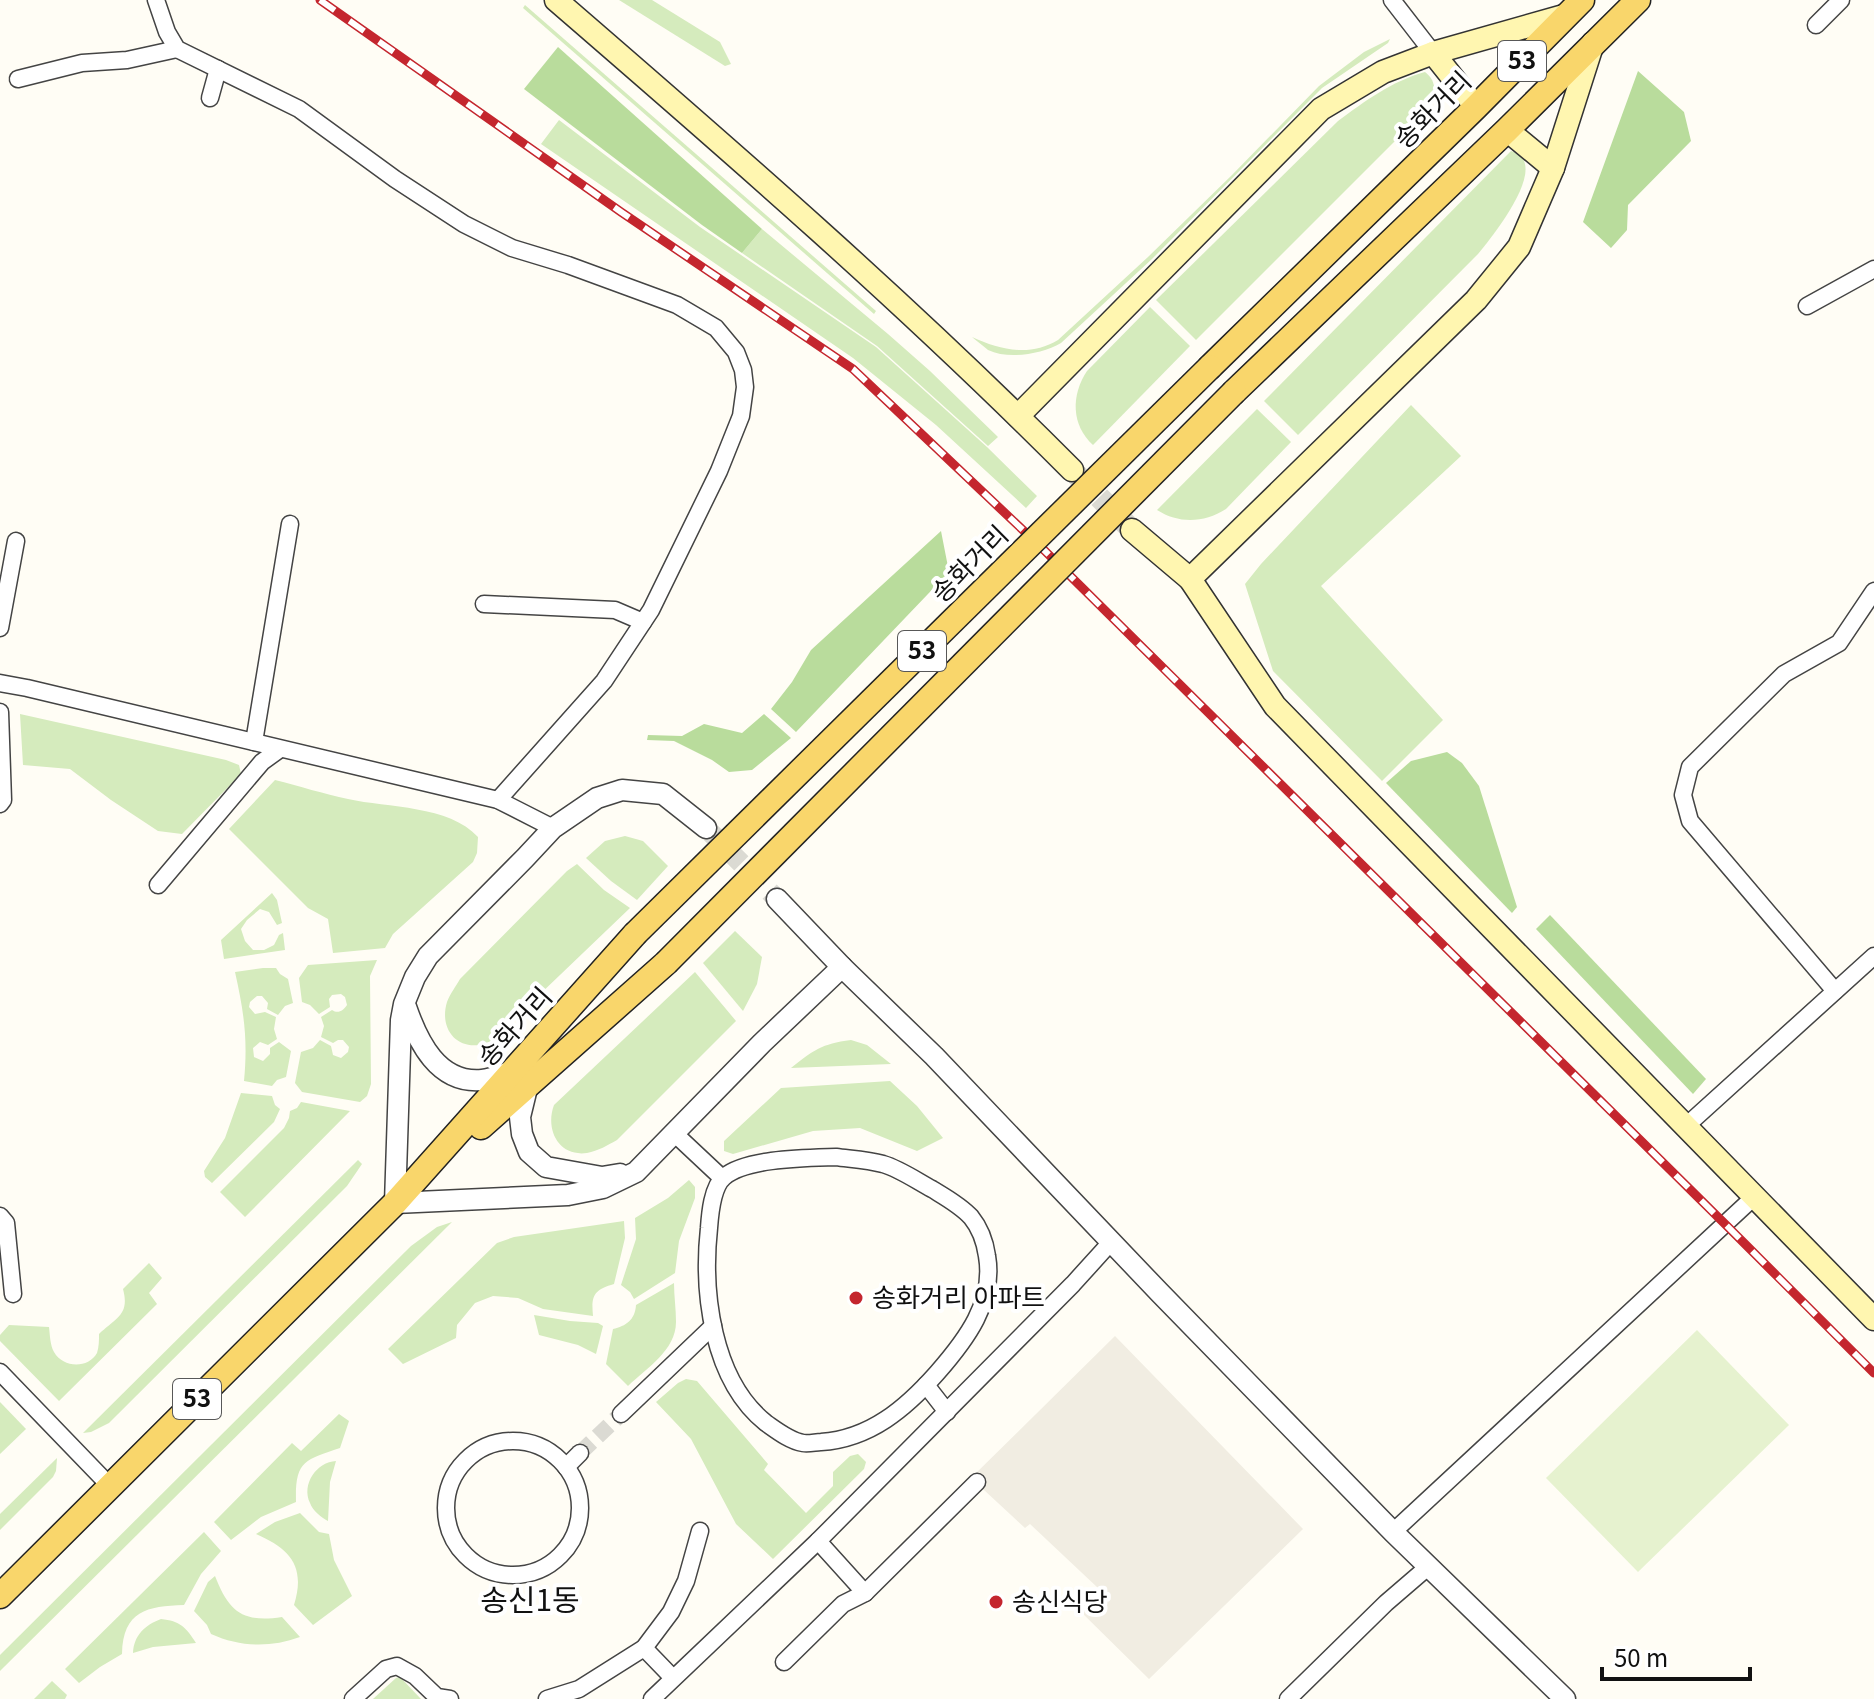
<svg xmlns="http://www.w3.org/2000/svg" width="1874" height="1699" viewBox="0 0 1874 1699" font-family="Georgia,'Noto Sans KR',serif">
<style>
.green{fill:#d5ebbd}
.forest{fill:#b9dc9c}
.pitch{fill:#e6f2cf}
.plaza{fill:#f1ede2}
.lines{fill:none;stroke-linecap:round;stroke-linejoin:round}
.minor-tunnel{stroke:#dbdad3;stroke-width:16;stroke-dasharray:16 8;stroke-linecap:butt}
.tertiary-tunnel{stroke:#dbdad3;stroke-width:20;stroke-dasharray:20 10;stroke-linecap:butt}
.secondary-tunnel{stroke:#dbdad3;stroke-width:22;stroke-dasharray:22 11;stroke-linecap:butt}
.minor-casing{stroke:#444;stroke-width:19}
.tertiary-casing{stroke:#444;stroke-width:23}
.secondary-casing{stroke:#333;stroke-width:25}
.primary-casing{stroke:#222;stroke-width:27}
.minor{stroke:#fff;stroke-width:16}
.tertiary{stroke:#fff;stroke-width:20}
.secondary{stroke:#fff6b0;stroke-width:22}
.primary{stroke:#f9d66b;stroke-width:24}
.rail-casing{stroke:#c4262e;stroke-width:9}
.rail{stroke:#fff;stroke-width:6;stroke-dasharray:18;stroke-linecap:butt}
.primary-bridge-casing{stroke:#222;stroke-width:27;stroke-linecap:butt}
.primary-bridge{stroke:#f9d66b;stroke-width:24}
.poi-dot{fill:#c4262e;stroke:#fff;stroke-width:3}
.labels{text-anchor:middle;stroke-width:8;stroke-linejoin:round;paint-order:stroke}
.shield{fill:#fff;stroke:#585858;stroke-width:2}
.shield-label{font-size:24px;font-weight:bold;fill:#111}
.street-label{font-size:26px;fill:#111;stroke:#fff}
.poi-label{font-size:26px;fill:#111;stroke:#fff;text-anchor:start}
.quarter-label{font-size:30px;fill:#111;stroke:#fff}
</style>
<rect width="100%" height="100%" fill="#fffdf5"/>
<!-- green -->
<g class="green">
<path d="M619,0H652L720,42L731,64L725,66Z"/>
<path d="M525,5L876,311L874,314L523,8Z"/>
<path d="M1390,39L1388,43L1322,88L1152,259L1061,343C1042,354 1009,360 988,350C983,346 977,341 972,337C1000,350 1030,357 1058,340L1148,257L1232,175L1319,86L1364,52Z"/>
<path d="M1425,72C1437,81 1436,94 1430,106L1196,340L1156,300L1338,121C1365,101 1392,81 1425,72Z"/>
<path d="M559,120L700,227L876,347L987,447L1037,496L1026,508L936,425L853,358L541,144Z"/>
<path d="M1511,151C1553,162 1492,237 1478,254L1298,435L1264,401Z"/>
<path d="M762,229L888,334L930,371L998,437L988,446L877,346L742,253Z"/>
<path d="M1150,307L1190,346L1093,445C1071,425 1071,395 1087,371Z"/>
<path d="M1411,405L1461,456L1321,586L1443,720L1382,781L1273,671L1245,584L1261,564Z"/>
<path d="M1257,409L1291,442L1226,509C1204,523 1179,524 1157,510Z"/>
<path d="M20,714L226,760L239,765L241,774L182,834L158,831L111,800L70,769L23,765Z"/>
<path d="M275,780C299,786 324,794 348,799C388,808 449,805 478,837L477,853L473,862L393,934L385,948L333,953L328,919L308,908L229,829Z"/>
<path d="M625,836L643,841L668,866L637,900L611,881L586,858L605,841Z"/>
<path d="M577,864L604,890L630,908L490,1042C461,1054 438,1032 447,1002C450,994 456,986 460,979L567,871Z"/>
<path d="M272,893L277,900L282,923L277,925L269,912L260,909L247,920L241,929L245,941L253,950H264L274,945L279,935L283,933L285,950L224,959L221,940Z"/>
<path d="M735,931L762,957L757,984L743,1011L703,963Z"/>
<path d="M377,960L370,976L371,1084L367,1096L360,1102L302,1092L295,1083L301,1052L313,1048L320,1040L331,1046L333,1055L341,1058L348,1052L349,1047L343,1040H338L333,1043L321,1037L324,1026L321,1017L332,1010C338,1014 343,1011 347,1005L345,997L341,994L332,995L329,999L330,1007L319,1014L310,1005L302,1002L299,978L308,965Z"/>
<path d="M263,968H276L280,974L288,979L293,1003L285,1006L278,1015L267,1009L268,1003L262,996H257L250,1002L249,1007L255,1014L265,1012L276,1017L274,1029L277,1039L268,1045L260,1042L253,1048L254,1057L263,1061L270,1054V1048L279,1042L291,1051L286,1077L277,1080L272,1086L244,1081C248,1040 244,1012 235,972Z"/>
<path d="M695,972L736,1021L617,1140C608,1145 598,1151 587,1153C558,1157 545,1129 554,1105Z"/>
<path d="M851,1040L867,1045L891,1064L791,1068C814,1050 821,1044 851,1040Z"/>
<path d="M890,1081L917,1106L943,1138L917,1151L860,1128L813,1131L733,1154L724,1151V1141L781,1088Z"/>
<path d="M241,1093L272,1096L275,1105L280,1109L274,1122L212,1183L205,1177L204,1171L225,1138Z"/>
<path d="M301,1102L350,1111L245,1217L220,1192L284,1128L289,1118L290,1111L297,1108Z"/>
<path d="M358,1160L362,1164L347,1186L109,1423L91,1432L83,1433Z"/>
<path d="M689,1180L695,1187V1198L679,1241L675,1273L634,1299L630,1292L621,1285L636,1239L635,1218L668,1198Z"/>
<path d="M624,1221L625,1238L614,1284C594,1290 591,1295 593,1316L543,1309L518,1298L493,1296L475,1303L457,1325L456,1338L403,1364L388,1349L497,1243L514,1237Z"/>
<path d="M452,1222L0,1671V1655L411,1246L437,1227Z"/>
<path d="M149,1263L162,1278L149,1293L157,1304L59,1401L0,1341V1335L9,1325L49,1327C50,1335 50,1345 54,1352C63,1368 88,1369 97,1353C99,1347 99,1340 99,1334C116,1318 130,1315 123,1289Z"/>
<path d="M674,1283C674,1296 676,1309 676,1322C676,1350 647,1368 628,1386L606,1364L613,1329C626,1326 635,1320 636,1305Z"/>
<path d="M534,1315L570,1321L598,1323L603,1326L596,1354L578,1345L539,1335Z"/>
<path d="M686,1379L697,1381L768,1464L764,1470L806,1513L833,1486V1472L850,1456L858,1454L866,1462L864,1469L773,1559L736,1524L691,1439L656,1402L678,1383Z"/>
<path d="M0,1402L26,1429L0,1454Z"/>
<path d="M339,1414L349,1421L340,1448C304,1460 295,1461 296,1502L261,1517L231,1540L214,1522L292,1443L301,1451Z"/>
<path d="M57,1458L56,1471L53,1477L0,1530V1514Z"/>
<path d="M336,1461L330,1482L328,1521C321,1517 313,1511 310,1503C301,1484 317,1462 336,1461Z"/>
<path d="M300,1513L319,1532L329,1534L334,1560L352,1596L313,1625L294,1605C306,1566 290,1549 256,1534L275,1522Z"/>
<path d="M204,1532L221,1551L201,1574L184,1605C147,1606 123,1611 122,1654L100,1667L79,1683L65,1669Z"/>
<path d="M215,1576C229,1612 243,1623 282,1617L300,1637C270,1648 240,1647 211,1634L207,1625L194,1611L208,1582Z"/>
<path d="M161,1619C180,1621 186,1627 196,1643L153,1647L133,1653C134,1635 145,1625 161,1619Z"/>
<path d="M400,1677L421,1699H373L396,1678Z"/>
<path d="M52,1681L67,1695L65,1699H34Z"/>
</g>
<!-- forest -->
<g class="forest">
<path d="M558,47L762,229L742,253L702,225L524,89Z"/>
<path d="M1638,71L1684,112L1691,141L1628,205L1627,230L1611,248L1583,222Z"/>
<path d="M941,531L949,572L796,732L771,709L792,682L811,650Z"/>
<path d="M764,714L791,738L752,770L729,772L712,760L674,741L647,740L648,735L682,736L704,724L742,733Z"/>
<path d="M1447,752L1462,763L1479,786L1517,907L1512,913L1386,783L1411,761Z"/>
<path d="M1550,915L1706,1079L1693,1094L1536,929Z"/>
</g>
<!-- pitch -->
<path class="pitch" d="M1697,1330L1789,1425L1638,1572L1546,1478Z"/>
<!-- plaza -->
<path class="plaza" d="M1115,1336L1303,1529L1149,1679L1078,1609L1098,1588L1030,1524L1025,1528L971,1478Z"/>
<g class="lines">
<!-- minor-tunnel -->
<path class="minor-tunnel" d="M580,1453L621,1414"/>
<!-- tertiary-tunnel -->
<path class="tertiary-tunnel" d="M706,828L777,899"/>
<!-- secondary-tunnel -->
<path class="secondary-tunnel" d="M1076,474L1132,530"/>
<!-- minor casing -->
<g class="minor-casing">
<g id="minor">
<path d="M156,0L167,32L177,49L299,109L395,179L464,224L512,248L568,265L677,305L716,328L736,352L743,370L745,387L741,416L719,471L651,610L604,681L498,800"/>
<path d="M1392,0L1433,53"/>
<path d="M1816,25L1841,0"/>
<path d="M18,79L82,63L127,60L177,49"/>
<path d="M210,98L218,69"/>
<path d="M1807,306L1874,269"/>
<path d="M484,604L615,610L643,622"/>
<path d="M0,628L16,541"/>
<path d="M0,683L27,688L498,800L553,828"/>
<path d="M0,712L3,800L0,804"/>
<path d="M254,742L290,524"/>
<path d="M158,885L262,762L280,749"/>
<path d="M1835,991L1690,821L1683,795L1690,767L1784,674L1839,643L1874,591"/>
<path d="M1685,1127L1874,956"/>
<path d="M674,1133L722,1178"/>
<path d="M836,1157C851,1159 868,1160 883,1164C900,1169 917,1181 932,1189C945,1197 960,1205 971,1217C980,1228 985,1242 987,1256C995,1302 966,1340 937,1373C906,1408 870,1439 821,1442C816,1442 809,1444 803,1443C790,1441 776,1430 766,1423C712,1380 702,1292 709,1228C710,1214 712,1187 724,1177C746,1158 807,1158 836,1157Z"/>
<path d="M0,1216L6,1223L13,1294"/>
<path d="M0,1372L110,1486"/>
<path d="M926,1385L947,1412"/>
<path d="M621,1414L713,1326"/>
<circle cx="513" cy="1508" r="67"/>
<path d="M566,1467L580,1453"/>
<path d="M1393,1532L1754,1197"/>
<path d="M818,1541L865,1593"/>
<path d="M644,1648L673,1678"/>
<path d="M784,1662L843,1604L865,1593L977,1482"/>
<path d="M353,1699L386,1669L397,1666L415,1676L437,1697L450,1699"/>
<path d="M547,1699L579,1689L644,1648L671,1612L686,1581L700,1531"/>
<path d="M652,1699L818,1541L1073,1284L1111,1242"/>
<path d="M1288,1699L1386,1603L1429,1566"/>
</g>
</g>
<!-- tertiary casing -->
<g class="tertiary-casing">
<g id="tertiary">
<path d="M706,828L663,794L622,790L597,798L553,828L525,858L428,956L415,977L404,1004L401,1020L395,1203L568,1195L603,1188L636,1172L762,1043L842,967"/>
<path d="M777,899L842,967L934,1056L1160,1293L1393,1532L1565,1699"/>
<path d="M406,1007C418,1042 438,1084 482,1080C492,1079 503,1074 513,1071"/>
<path d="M528,1084L520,1117L522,1134L529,1152L546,1167L602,1177L620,1174"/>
</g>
</g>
<!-- secondary casing -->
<g class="secondary-casing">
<g id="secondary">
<path d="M556,0C732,152 908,305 1072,470"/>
<path d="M1433,53L1476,107"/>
<path d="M1507,130L1553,168"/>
<path d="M1018,416L1321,109L1383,72L1433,53L1567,15"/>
<path d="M1132,530L1190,579L1275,706L1874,1319"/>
<path d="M1190,579L1476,300L1519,247L1553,168L1593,43"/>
</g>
</g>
<!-- primary casing -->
<g class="primary-casing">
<g id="primary">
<path d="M1210,367L1476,107L1582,0"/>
<path d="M1234,392L1507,130L1638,0"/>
<path d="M481,1127L666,963"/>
<path d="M0,1596L395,1203L635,934"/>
</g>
</g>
<!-- minor -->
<use href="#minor" class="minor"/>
<!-- tertiary -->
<use href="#tertiary" class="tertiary"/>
<!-- secondary -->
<use href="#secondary" class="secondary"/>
<!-- primary -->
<use href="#primary" class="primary"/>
<!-- rail casing -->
<g class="rail-casing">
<path id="rail" d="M320,0L621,212L853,369L1045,551L1725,1224L1874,1373"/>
</g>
<!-- rail -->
<use href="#rail" class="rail"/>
<!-- primary-bridge casing -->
<g class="primary-bridge-casing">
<g id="primary-bridge">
<path d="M635,934L1210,367"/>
<path d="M666,963L1234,392"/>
</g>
</g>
<!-- primary-bridge -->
<use href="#primary-bridge" class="primary-bridge"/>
</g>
<!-- markers -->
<g class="poi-dot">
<circle cx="856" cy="1298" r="8"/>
<circle cx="996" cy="1602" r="8"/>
</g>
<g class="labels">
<!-- shield labels -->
<g class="shield">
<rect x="1498" y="41" width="48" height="40" rx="6"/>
<rect x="898" y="631" width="48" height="40" rx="6"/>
<rect x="173" y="1379" width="48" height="40" rx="6"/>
</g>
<g class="shield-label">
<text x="1522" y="69">53</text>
<text x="922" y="659">53</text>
<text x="197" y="1407">53</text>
</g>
<!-- street labels -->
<g class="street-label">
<text transform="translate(1433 110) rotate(-45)" y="9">송화거리</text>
<text transform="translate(970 564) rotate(-45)" y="9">송화거리</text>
<text transform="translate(515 1027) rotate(-48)" y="9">송화거리</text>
</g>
<!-- poi labels -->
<g class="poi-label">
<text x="872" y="1307">송화거리 아파트</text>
<text x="1012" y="1611">송신식당</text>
</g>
<!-- quarter labels -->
<g class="quarter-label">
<text x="530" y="1611">송신1동</text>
</g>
</g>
<!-- scale -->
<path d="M1602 1667v12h148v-12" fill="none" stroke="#111111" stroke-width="4"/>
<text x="1614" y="1667" font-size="24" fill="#111111" stroke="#ffffff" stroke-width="6" paint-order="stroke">50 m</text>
</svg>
